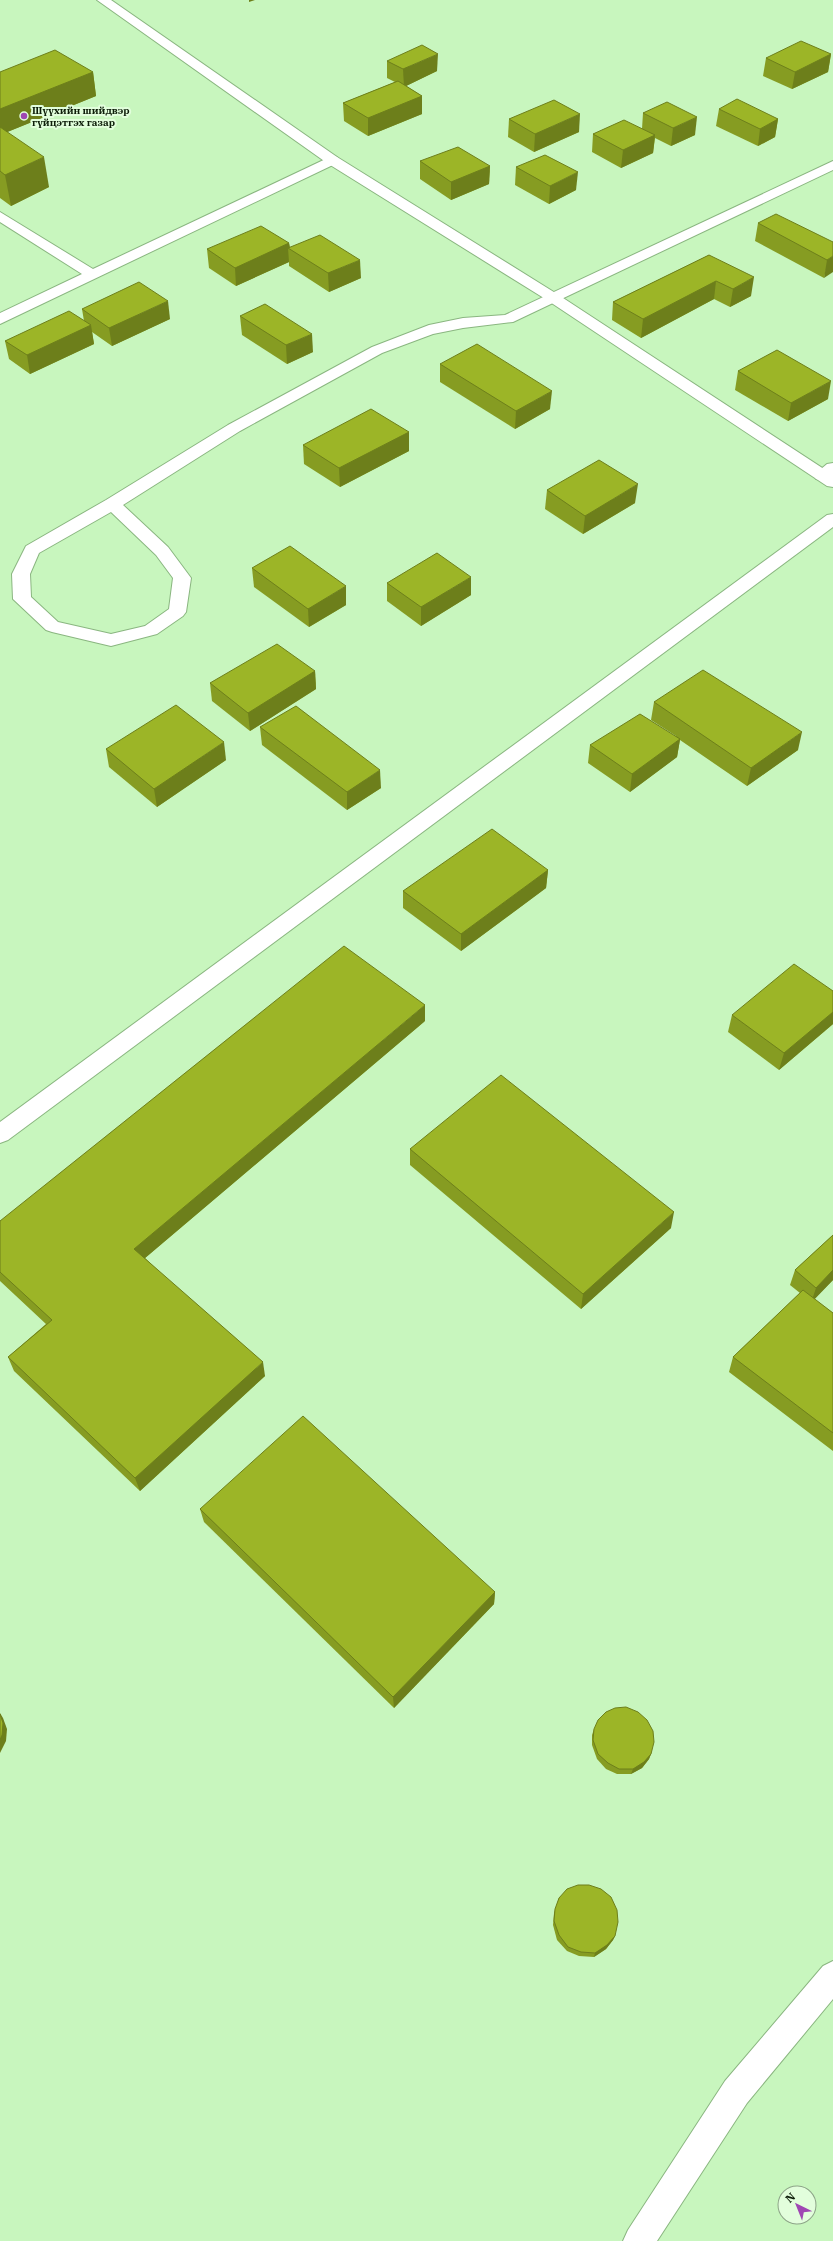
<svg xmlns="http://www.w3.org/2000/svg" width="833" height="2241" viewBox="0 0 833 2241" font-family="'IBM Plex Serif',serif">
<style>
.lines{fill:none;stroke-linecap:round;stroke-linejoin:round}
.street-casing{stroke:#8ab680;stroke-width:2}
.secondary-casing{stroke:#8ab680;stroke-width:2}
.street{fill:#fff;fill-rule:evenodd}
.secondary{fill:#fff;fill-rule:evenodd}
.wall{fill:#869c22}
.shaded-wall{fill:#6d7f1b}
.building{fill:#9cb527;stroke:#6d7f1b}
.poi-dot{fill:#9f47b3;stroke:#e2fedc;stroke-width:1.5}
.labels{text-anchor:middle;stroke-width:4;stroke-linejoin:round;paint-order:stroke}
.far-poi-label{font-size:10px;font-weight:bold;fill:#0d1d09;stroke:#e2fedc;text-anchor:start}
</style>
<rect width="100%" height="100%" fill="#c8f6be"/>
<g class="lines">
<!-- street casing -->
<g class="street-casing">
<g id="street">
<path d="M332,156L337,157L339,160L337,163L0,324V313L82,274L0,222V212L93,269Z"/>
<path d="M833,161V170L513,322L463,328L433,334L382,353L240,431L123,505L168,547L191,578L186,612L183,616L157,634L111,646L52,632L46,630L13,599L12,574L26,546L106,500L228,425L372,347L429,325L463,318L505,315ZM111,512L156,555L173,578L169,609L145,626L111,634L58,622L31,597L30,574L39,553Z"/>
<path d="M833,463V475L822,480L816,479L814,475L827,464Z"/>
<path d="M833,514V527L8,1140L0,1143V1122L827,515Z"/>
<path d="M833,1961V1999L747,2103L657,2241H623L628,2230L725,2081L823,1966Z"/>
</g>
</g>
<!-- secondary casing -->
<g class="secondary-casing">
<path id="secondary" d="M97,0H111L337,157L557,294L833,475V487L827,486L547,300L327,163Z"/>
</g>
<!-- street -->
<use href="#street" class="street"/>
<!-- secondary -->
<use href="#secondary" class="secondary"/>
</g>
<!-- wall -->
<g class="wall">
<path d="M831,54L828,72L792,89L763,76L766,58Z"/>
<path d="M387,61L437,71L406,86L422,96V114L368,136L344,121L343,103L395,82L387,78Z"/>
<path d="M0,72H93L96,96L7,132L49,187L11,206L0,198Z"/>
<path d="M719,109L778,119L775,137L758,146L716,126Z"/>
<path d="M643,113L695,135L671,146L655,138L653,153L621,168L592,152L593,134L642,129Z"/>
<path d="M509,119L579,132L534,152L508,137Z"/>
<path d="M420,161L490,166L489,184L451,200L420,179Z"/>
<path d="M516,167L576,190L549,204L515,185Z"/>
<path d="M758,223L833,242L824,278L755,241Z"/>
<path d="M289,243L290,248L361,278L329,292L289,266V262L236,286L209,268L207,249Z"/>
<path d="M709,255L751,296L730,307L714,299L641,338L612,320L613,302Z"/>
<path d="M82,309L170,319L112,346L92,332L94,344L30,374L9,359L5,341L84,321Z"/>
<path d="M240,316L313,352L287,364L242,335Z"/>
<path d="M440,364L550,409L515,429L440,382Z"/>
<path d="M738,371L828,399L788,421L735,390Z"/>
<path d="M409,432V451L340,487L304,464L303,445Z"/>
<path d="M547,490L635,503L583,534L545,509Z"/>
<path d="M252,568L346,605L309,627L254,587Z"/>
<path d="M387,583L471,595L421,626L387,601Z"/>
<path d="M315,671L316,689L250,731L212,701L210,683Z"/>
<path d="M654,702L798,750L747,786L680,740L677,757L630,792L588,763L590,745L676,736L651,720Z"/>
<path d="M260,727L381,788L347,810L262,745Z"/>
<path d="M106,749L226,760L157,807L109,767Z"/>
<path d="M548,870L546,888L461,951L403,908V891Z"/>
<path d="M833,991V1024L779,1070L728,1032L732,1015Z"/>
<path d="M425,1021L145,1258L265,1376L140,1491L14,1371L8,1357L46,1324L0,1281V1221Z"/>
<path d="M410,1149L671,1228L581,1309L410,1165Z"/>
<path d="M833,1235V1280L814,1299L833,1313V1451L729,1372L733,1357L800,1293L790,1285L795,1270Z"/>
<path d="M200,1509L495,1592L494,1604L394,1708L204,1522Z"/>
<path d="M594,1729L651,1754L649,1759L642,1768L631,1774H617L606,1769L597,1759L592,1745V1735Z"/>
<path d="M559,1898L615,1936L613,1940L606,1949L594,1957L579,1956L567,1951L557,1940L553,1925L554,1913Z"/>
</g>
<!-- shaded-wall -->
<g class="shaded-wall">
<path d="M249,0H255L249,2Z"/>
<path d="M438,54L437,71L404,87L403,69Z"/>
<path d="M831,54L828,72L792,89L795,72Z"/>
<path d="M93,72L96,96L0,135V109Z"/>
<path d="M422,96V114L368,136V118Z"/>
<path d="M580,114L579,132L534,152L535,134Z"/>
<path d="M697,117L695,135L671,146L673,128Z"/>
<path d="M778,119L775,137L758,146L760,129Z"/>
<path d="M655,135L653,153L621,168L623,150Z"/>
<path d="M44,157L49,187L11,206L5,175Z"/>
<path d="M490,166L489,184L451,200V182Z"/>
<path d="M578,172L576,190L549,204L550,186Z"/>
<path d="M289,243L290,249L288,248L289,262L236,286L235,268Z"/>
<path d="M833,256V272L824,278L827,260Z"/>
<path d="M360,260L361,278L329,292L328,273Z"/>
<path d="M754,277L751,296L730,307L733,289Z"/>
<path d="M716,281L714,299L641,338L643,319Z"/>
<path d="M168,301L170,319L112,346L109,328Z"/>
<path d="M91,325L94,344L30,374L27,355Z"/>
<path d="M312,334L313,352L287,364L286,345Z"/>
<path d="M831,381L828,399L788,421L791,403Z"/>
<path d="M552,391L550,409L515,429L516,411Z"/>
<path d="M409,432V451L340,487L339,468Z"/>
<path d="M638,484L635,503L583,534L585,516Z"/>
<path d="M471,577V595L421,626V607Z"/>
<path d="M346,586V605L309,627L308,609Z"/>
<path d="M315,671L316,689L250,731L248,713Z"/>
<path d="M802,732L798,750L747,786L751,768Z"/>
<path d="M680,739L677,757L630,792L632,774Z"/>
<path d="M224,742L226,760L157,807L154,789Z"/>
<path d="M380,770L381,788L347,810V792Z"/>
<path d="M548,870L546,888L461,951V934Z"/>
<path d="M425,1005V1021L138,1264L134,1249Z"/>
<path d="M833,1012V1024L779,1070L784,1053Z"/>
<path d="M674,1212L671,1228L581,1309L583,1294Z"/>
<path d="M833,1270V1280L811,1303L816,1288Z"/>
<path d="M263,1362L265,1376L140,1491L135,1478Z"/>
<path d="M495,1592L494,1604L394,1708L393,1697Z"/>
<path d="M0,1713L3,1718L7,1729L6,1741L0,1753Z"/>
<path d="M651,1754L649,1759L642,1768L631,1774L633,1769Z"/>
<path d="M615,1936L613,1940L606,1949L594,1957L595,1953Z"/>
</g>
<!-- building -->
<g class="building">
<path d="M801,41L831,54L795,72L766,58Z"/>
<path d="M422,45L438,54L403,69L387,61Z"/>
<path d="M55,50L93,72L0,109V72Z"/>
<path d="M398,81L422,96L368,118L343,103Z"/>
<path d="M737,99L778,119L760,129L719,109Z"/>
<path d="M554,100L580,114L535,134L509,119Z"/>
<path d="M667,102L697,117L673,128L643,113Z"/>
<path d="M624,120L655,135L623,150L593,134Z"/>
<path d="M0,127L44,157L5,175L0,171Z"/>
<path d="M458,147L490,166L451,182L420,161Z"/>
<path d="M545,155L578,172L550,186L516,167Z"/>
<path d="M776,214L833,242V256L827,260L758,223Z"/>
<path d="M261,226L289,243L235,268L207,249Z"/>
<path d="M320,235L360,260L328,273L288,248Z"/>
<path d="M709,255L754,277L733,289L716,281L643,319L613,302Z"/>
<path d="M139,282L168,301L109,328L82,309Z"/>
<path d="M265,304L312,334L286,345L240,316Z"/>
<path d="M69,311L91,325L27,355L5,341Z"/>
<path d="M477,344L552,391L516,411L440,364Z"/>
<path d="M777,350L831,381L791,403L738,371Z"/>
<path d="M371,409L409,432L339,468L303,445Z"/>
<path d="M599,460L638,484L585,516L547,490Z"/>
<path d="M290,546L346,586L308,609L252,568Z"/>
<path d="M437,553L471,577L421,607L387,583Z"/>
<path d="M277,644L315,671L248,713L210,683Z"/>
<path d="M703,670L802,732L751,768L654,702Z"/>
<path d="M176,705L224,742L154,789L106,749Z"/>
<path d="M296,706L380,770L347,792L260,727Z"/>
<path d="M640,714L680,739L632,774L590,745Z"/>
<path d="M492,829L548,870L461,934L403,891Z"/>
<path d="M344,946L425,1005L134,1249L263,1362L135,1478L8,1357L52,1320L0,1272V1221Z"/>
<path d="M794,964L833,991V1012L784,1053L732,1015Z"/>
<path d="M501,1075L674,1212L583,1294L410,1149Z"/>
<path d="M833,1235V1270L816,1288L795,1270Z"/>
<path d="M803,1290L833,1313V1433L733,1357Z"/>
<path d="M303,1416L495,1592L393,1697L200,1509Z"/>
<path d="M626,1707L638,1712L647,1720L653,1731L654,1742L651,1754L644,1762L633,1769H619L608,1763L598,1754L593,1740L594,1729L598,1720L606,1712L615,1708Z"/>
<path d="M0,1714L3,1723L2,1735L0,1740Z"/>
<path d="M578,1885H589L601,1889L611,1897L617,1910L618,1922L615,1936L607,1945L595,1953L581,1952L568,1947L559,1935L554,1921L555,1909L559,1898L567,1889Z"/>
</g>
<!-- markers -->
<circle class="poi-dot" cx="24" cy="116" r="4"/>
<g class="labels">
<!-- far-poi labels -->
<g class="far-poi-label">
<text x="32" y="114">Шүүхийн шийдвэр<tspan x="32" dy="12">гүйцэтгэх газар</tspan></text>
</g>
</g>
<!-- north arrow -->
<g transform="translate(797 2205) rotate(317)"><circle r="19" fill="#e2fedc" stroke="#8da488"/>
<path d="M0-3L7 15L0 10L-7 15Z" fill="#9f47b3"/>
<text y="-6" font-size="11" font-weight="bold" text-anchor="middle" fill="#0d1d09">N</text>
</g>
</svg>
